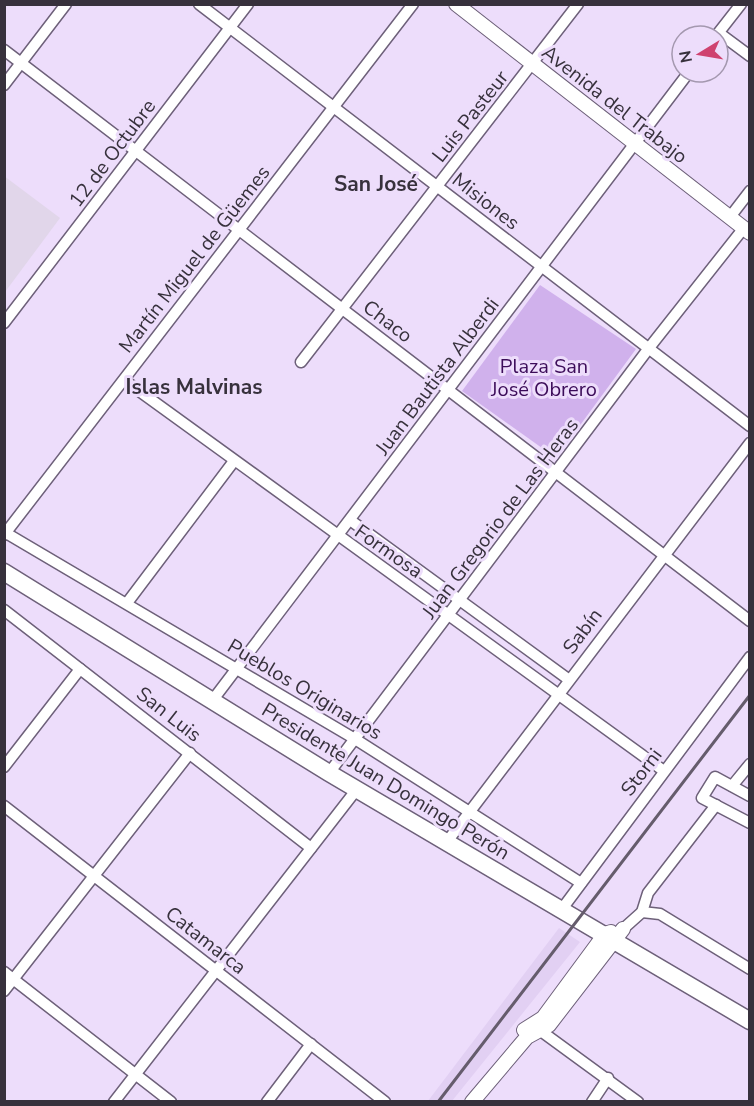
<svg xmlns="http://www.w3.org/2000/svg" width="754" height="1106" viewBox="0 0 754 1106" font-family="'Nunito Sans',sans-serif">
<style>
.built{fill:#e2d0f3}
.industrial{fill:#e1d6ea}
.green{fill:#d0b1ec}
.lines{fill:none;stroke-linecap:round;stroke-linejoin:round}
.street-casing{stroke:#6d6079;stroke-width:13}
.secondary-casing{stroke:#6d6079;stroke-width:16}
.primary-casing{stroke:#6d6079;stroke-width:19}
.street{stroke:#fff;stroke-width:10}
.secondary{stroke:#fff;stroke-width:14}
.primary{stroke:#fff;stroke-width:16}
.rail{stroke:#655c6c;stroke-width:3}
.labels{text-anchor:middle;stroke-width:6;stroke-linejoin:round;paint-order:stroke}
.street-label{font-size:20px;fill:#37313c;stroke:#edddfb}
.park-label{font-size:20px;fill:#3c0c59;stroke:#edddfb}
.neighbourhood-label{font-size:21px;font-weight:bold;fill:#37313c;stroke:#edddfb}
</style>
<rect width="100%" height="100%" fill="#edddfb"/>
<!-- built -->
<path class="built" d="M559,928L580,942L452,1101H428Z"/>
<!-- industrial -->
<path class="industrial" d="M4,176L60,218L5,292H4Z"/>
<!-- green -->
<path class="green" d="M540,285L636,349L556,458L462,391Z"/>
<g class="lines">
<!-- street casing -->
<g class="street-casing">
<g id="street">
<path d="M199,4L750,426"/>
<path d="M719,33L750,56"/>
<path d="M716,36L741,4"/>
<path d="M4,50L750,621"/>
<path d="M4,85L66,4"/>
<path d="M730,217L750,191"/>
<path d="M4,323L248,4"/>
<path d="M301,362L578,4"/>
<path d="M124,380L664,771"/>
<path d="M350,520L568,679"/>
<path d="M6,533L355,739L581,883"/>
<path d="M4,535L413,4"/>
<path d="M127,603L234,461"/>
<path d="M4,610L311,848"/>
<path d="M212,701L689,72"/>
<path d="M4,767L80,669"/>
<path d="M329,773L649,348L743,229"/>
<path d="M732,786L750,764"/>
<path d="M750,796L715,777L702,798L750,823"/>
<path d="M4,806L385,1102"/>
<path d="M446,843L750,443"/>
<path d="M562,909L750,657"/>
<path d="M642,912L660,914L750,969"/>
<path d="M623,929L642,912L648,893L716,805"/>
<path d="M4,972L171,1102"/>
<path d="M4,991L190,753"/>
<path d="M534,1026L638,1102"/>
<path d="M114,1102L357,789"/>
<path d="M267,1102L311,1044"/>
<path d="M592,1102L608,1078"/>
</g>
</g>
<!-- secondary casing -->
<g class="secondary-casing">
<g id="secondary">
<path d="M456,4L750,233"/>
<path d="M524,1030L543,1018L605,934L611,932"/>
<path d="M472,1102L527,1037L549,1025L623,929"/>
</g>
</g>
<!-- primary casing -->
<g class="primary-casing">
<path id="primary" d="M4,572L329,773L750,1021"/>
</g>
<!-- street -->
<use href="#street" class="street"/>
<!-- secondary -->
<use href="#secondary" class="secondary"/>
<!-- primary -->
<use href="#primary" class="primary"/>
<!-- rail -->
<path class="rail" d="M438,1102L750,695"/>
</g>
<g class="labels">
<!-- street labels -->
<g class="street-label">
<text transform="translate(615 104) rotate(38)" y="7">Avenida del Trabajo</text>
<text transform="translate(470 116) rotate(-52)" y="7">Luis Pasteur</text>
<text transform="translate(112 153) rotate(-53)" y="7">12 de Octubre</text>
<text transform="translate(486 201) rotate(38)" y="7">Misiones</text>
<text transform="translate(194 259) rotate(-52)" y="7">Martín Miguel de Güemes</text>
<text transform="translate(388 321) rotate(37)" y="7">Chaco</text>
<text transform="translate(437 376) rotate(-53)" y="7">Juan Bautista Alberdi</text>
<text transform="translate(500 518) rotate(-53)" y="7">Juan Gregorio de Las Heras</text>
<text transform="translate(389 551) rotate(35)" y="7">Formosa</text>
<text transform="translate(582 631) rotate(-53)" y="7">Sabín</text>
<text transform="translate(305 689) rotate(31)" y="7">Pueblos Originarios</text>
<text transform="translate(169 714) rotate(38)" y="7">San Luis</text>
<text transform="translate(641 772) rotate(-53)" y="7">Storni</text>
<text transform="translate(386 781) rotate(31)" y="7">Presidente Juan Domingo Perón</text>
<text transform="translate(206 940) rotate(38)" y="7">Catamarca</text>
</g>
<!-- park labels -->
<g class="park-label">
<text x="544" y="373">Plaza San<tspan x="544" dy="23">José Obrero</tspan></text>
</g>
<!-- neighbourhood labels -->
<g class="neighbourhood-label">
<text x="376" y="191">San José</text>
<text x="194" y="394">Islas Malvinas</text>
</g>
</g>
<!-- border -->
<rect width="754" height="1106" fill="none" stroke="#37313c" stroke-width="12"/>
<!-- north arrow -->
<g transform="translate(700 54) rotate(259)"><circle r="28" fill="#edddfb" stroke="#a498af" stroke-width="1.5"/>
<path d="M0-4.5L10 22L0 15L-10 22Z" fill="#cf426f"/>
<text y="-9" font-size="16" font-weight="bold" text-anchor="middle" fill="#37313c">N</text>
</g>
</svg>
